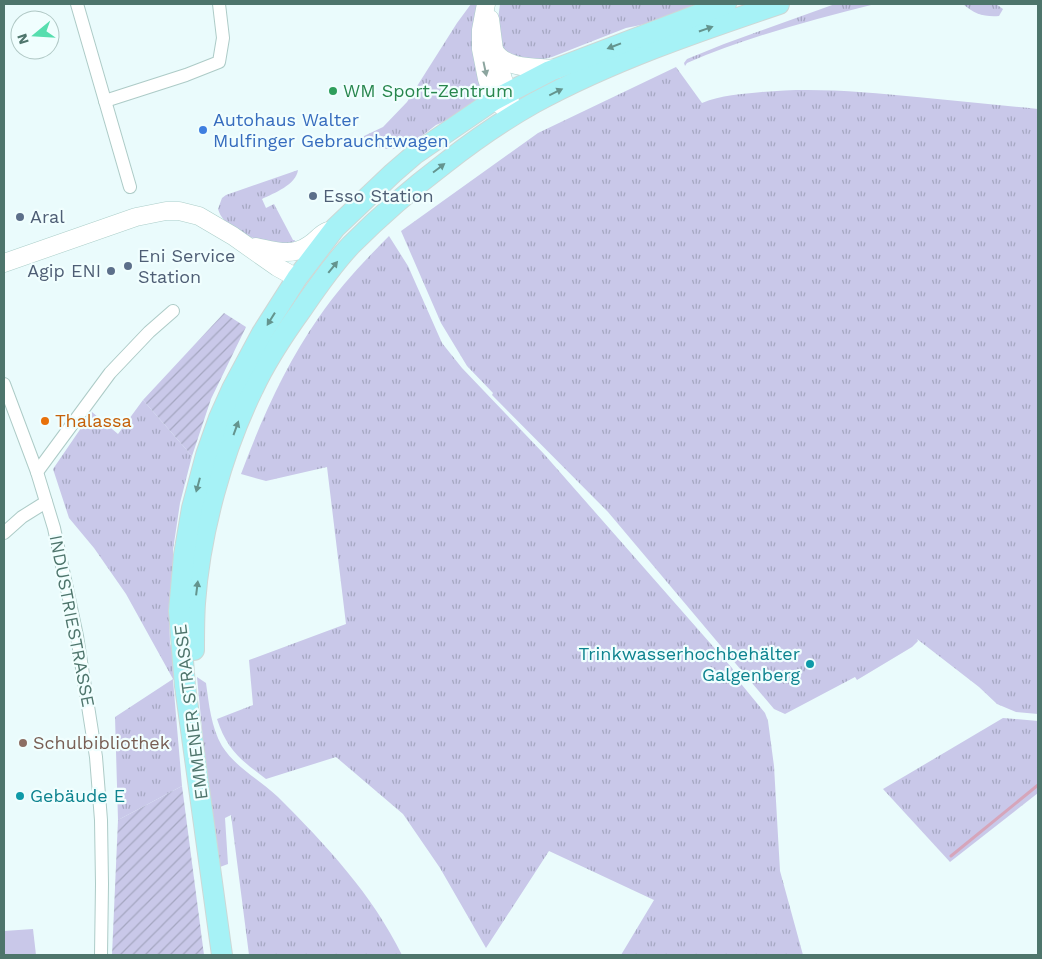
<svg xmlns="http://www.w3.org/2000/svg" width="1042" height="959" viewBox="0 0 1042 959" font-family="'Work Sans',sans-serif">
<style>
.grass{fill:url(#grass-tufts)}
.garden{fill:url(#garden-furrows)}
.pitch{fill:#c9c8e9}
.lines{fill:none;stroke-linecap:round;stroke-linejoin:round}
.stream{stroke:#d6a5ba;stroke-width:3}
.street-casing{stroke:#adcbc7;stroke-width:14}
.secondary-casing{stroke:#abcec9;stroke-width:19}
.primary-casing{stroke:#cdd8d6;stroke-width:22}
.street{stroke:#fff;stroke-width:12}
.secondary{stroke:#fff;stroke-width:18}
.primary{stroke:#a6f2f6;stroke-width:20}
.oneway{fill:#64948e}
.oneway2{fill:#8ca59f}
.leisure-dot{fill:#2e9e5b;stroke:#f0fefe;stroke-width:2}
.shop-dot{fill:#3f7fe0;stroke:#f0fefe;stroke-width:2}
.service-dot{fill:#5c6f8a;stroke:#f0fefe;stroke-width:2}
.food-dot{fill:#e8710a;stroke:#f0fefe;stroke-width:2}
.culture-dot{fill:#0f9aa8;stroke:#f0fefe;stroke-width:2}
.education-dot{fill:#8d6e63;stroke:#f0fefe;stroke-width:2}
.labels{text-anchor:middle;stroke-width:4.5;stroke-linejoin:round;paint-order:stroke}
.leisure-label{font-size:18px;fill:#27864d;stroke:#f0fefe;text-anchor:start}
.shop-label{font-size:18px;fill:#366cbe;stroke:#f0fefe;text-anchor:start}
.service-label{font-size:18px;fill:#4e5e75;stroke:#f0fefe;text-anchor:start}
.food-label{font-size:18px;fill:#c56008;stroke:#f0fefe;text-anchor:start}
.street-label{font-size:18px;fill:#4e756c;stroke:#f0fefe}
.culture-label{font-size:18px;fill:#0d838f;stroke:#f0fefe;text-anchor:end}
.education-label{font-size:18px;fill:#785e54;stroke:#f0fefe;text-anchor:start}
</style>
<defs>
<pattern id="grass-tufts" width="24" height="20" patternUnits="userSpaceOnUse" patternTransform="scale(1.25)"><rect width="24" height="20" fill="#c9c8e9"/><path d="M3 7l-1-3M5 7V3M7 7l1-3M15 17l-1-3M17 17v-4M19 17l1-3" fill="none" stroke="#a5a7c1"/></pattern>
<pattern id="garden-furrows" width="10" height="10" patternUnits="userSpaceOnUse" patternTransform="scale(1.25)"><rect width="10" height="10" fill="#c9c8e9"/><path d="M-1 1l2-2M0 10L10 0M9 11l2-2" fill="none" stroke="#a5a7c1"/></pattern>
</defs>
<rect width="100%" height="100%" fill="#eafbfc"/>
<!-- grass -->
<g class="grass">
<path d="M471,4H478L475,56L481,90L480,97L476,104L460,115L436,125L409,146C394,151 372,151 362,137L383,127L407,102L457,23Z"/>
<path d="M500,4H567L582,5L596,4H715L660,21L626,28L552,57L535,61H516L502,47L497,27Z"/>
<path d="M835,4H875C811,20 747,37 687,63L685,66L684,63L687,59L724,44Z"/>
<path d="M963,4H996L1003,9L999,16C984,17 974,14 963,4Z"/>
<path d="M676,67L702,103C721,95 742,94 762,92C813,87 866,92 917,97C958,101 998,105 1038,109V714L1016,712L997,704L979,687L917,639L918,641L912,647L857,680L855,677L785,714L774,709L608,512L492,395L493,393L467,366L441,323L401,231L538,133Z"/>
<path d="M298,170C296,185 274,193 262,199L266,208L274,204L293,240H295L293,245C268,242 254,242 233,227C225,222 221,218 218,209L222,198L226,195Z"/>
<path d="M389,236L408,266L442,343L462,368L544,454L732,668L742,685L765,713L768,721L774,766L780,871L803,955H621L654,900L549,851L486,948L440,868L403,814L336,757L266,779C241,760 227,750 217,719L253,705L249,660L346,624L327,467L266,481L241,474C261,420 286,364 319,317C339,288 364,261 389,236Z"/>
<path d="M143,400L192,456L180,503L173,550L174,575L169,608L170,643L178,676L173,680L182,786L118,820L115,717L173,679L126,594L94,548L69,518L53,469L92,412L118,434Z"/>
<path d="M197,677L206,683C209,704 211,727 222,746C235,767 260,780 278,797C326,845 372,894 402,955H249L231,815L225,818L228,864L220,867L204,750Z"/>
<path d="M1003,718L1038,721V793L950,862L883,789Z"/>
</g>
<!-- garden -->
<g class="garden">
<path d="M224,313L246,327L211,399L192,456L143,400Z"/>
<path d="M182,786L204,955H112L118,820Z"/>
</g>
<!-- pitch -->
<path class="pitch" d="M33,929L36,955H4V931Z"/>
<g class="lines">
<!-- stream -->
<path class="stream" d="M951,856L1038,785"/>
<!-- street casing -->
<g class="street-casing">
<g id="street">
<path d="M77,4L130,187"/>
<path d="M105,101L186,75L219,62L223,38L219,4"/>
<path d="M4,384L37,472L54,528L77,636L96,757L101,820L102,884L101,955"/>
<path d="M37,472L110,373L149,332L173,311"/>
<path d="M4,533L22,517L46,502"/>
</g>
</g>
<!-- secondary casing -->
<g class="secondary-casing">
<g id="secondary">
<path d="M486,4L481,30V49L487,79L494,100L514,115"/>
<path d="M490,19L494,50L511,105"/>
<path d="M494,50C505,70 536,67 557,69"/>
<path d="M256,247C275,251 292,257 309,245C316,241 320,234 328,231"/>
<path d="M4,263L136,217L166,211H179L199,216L233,236L277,267L297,278"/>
</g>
</g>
<!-- primary casing -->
<g class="primary-casing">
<g id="primary">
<path d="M194,650C194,634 194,618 195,603C200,533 222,452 253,389C266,361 284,334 302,309C317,287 333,264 351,245C380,216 411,189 444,164C472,142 502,121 534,103C611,61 696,32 779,4"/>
<path d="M222,955L185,686L179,611L184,555L192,508L206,455L219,418L232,389L262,333L297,278L335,228L393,173L415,154L494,100L550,71L726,4"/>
</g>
</g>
<!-- street -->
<use href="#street" class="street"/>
<!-- secondary -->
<use href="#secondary" class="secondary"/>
<!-- primary -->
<use href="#primary" class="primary"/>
</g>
<!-- one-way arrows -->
<defs><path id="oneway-solid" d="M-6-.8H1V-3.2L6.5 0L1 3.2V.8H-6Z" transform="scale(1.25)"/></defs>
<g class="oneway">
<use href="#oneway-solid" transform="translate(706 29) rotate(-19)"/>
<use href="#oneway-solid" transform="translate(614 46) rotate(159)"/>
<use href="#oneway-solid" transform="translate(556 92) rotate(-26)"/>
<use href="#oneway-solid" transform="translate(439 168) rotate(-37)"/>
<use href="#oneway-solid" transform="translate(333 267) rotate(-51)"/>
<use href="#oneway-solid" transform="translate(271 319) rotate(122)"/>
<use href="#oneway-solid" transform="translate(236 428) rotate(-70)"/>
<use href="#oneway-solid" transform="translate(198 485) rotate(105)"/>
<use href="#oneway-solid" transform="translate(197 588) rotate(-83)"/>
</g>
<use class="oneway2" href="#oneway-solid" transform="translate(485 69) rotate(78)"/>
<!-- markers -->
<circle class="leisure-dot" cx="333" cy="91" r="5"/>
<circle class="shop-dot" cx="203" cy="130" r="5"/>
<g class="service-dot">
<circle cx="313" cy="196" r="5"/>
<circle cx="20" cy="217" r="5"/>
<circle cx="128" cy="266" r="5"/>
<circle cx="111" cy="271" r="5"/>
</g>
<circle class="food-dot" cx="45" cy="421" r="5"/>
<g class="culture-dot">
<circle cx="810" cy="664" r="5"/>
<circle cx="20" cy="796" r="5"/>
</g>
<circle class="education-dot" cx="23" cy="743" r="5"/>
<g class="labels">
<!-- leisure labels -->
<g class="leisure-label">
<text x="343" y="97">WM Sport-Zentrum</text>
</g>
<!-- shop labels -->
<g class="shop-label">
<text x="213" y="126">Autohaus Walter<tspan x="213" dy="21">Mulfinger Gebrauchtwagen</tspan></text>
</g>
<!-- service labels -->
<g class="service-label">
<text x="323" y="202">Esso Station</text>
<text x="30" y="223">Aral</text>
<text x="138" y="262">Eni Service<tspan x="138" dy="21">Station</tspan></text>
<text x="101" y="277" text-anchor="end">Agip ENI</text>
</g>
<!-- food labels -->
<g class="food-label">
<text x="55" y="427">Thalassa</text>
</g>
<!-- street labels -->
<g class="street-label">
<text transform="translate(72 621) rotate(79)" y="6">INDUSTRIESTRASSE</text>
<text transform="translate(191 712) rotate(-97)" y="6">EMMENER STRASSE</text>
</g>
<!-- culture labels -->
<g class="culture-label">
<text x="800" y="660">Trinkwasserhochbehälter<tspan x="800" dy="21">Galgenberg</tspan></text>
<text x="30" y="802" text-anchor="start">Gebäude E</text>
</g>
<!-- education labels -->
<g class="education-label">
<text x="33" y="749">Schulbibliothek</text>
</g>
</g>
<!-- border -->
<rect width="1042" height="959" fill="none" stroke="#4e756c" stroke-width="10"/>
<!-- north arrow -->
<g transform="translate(35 35) rotate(252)"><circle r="24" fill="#f0fefe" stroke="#afc7c4"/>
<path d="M0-4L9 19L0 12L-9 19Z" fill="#56deae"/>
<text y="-8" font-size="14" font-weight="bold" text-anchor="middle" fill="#4e756c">N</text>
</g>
</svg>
